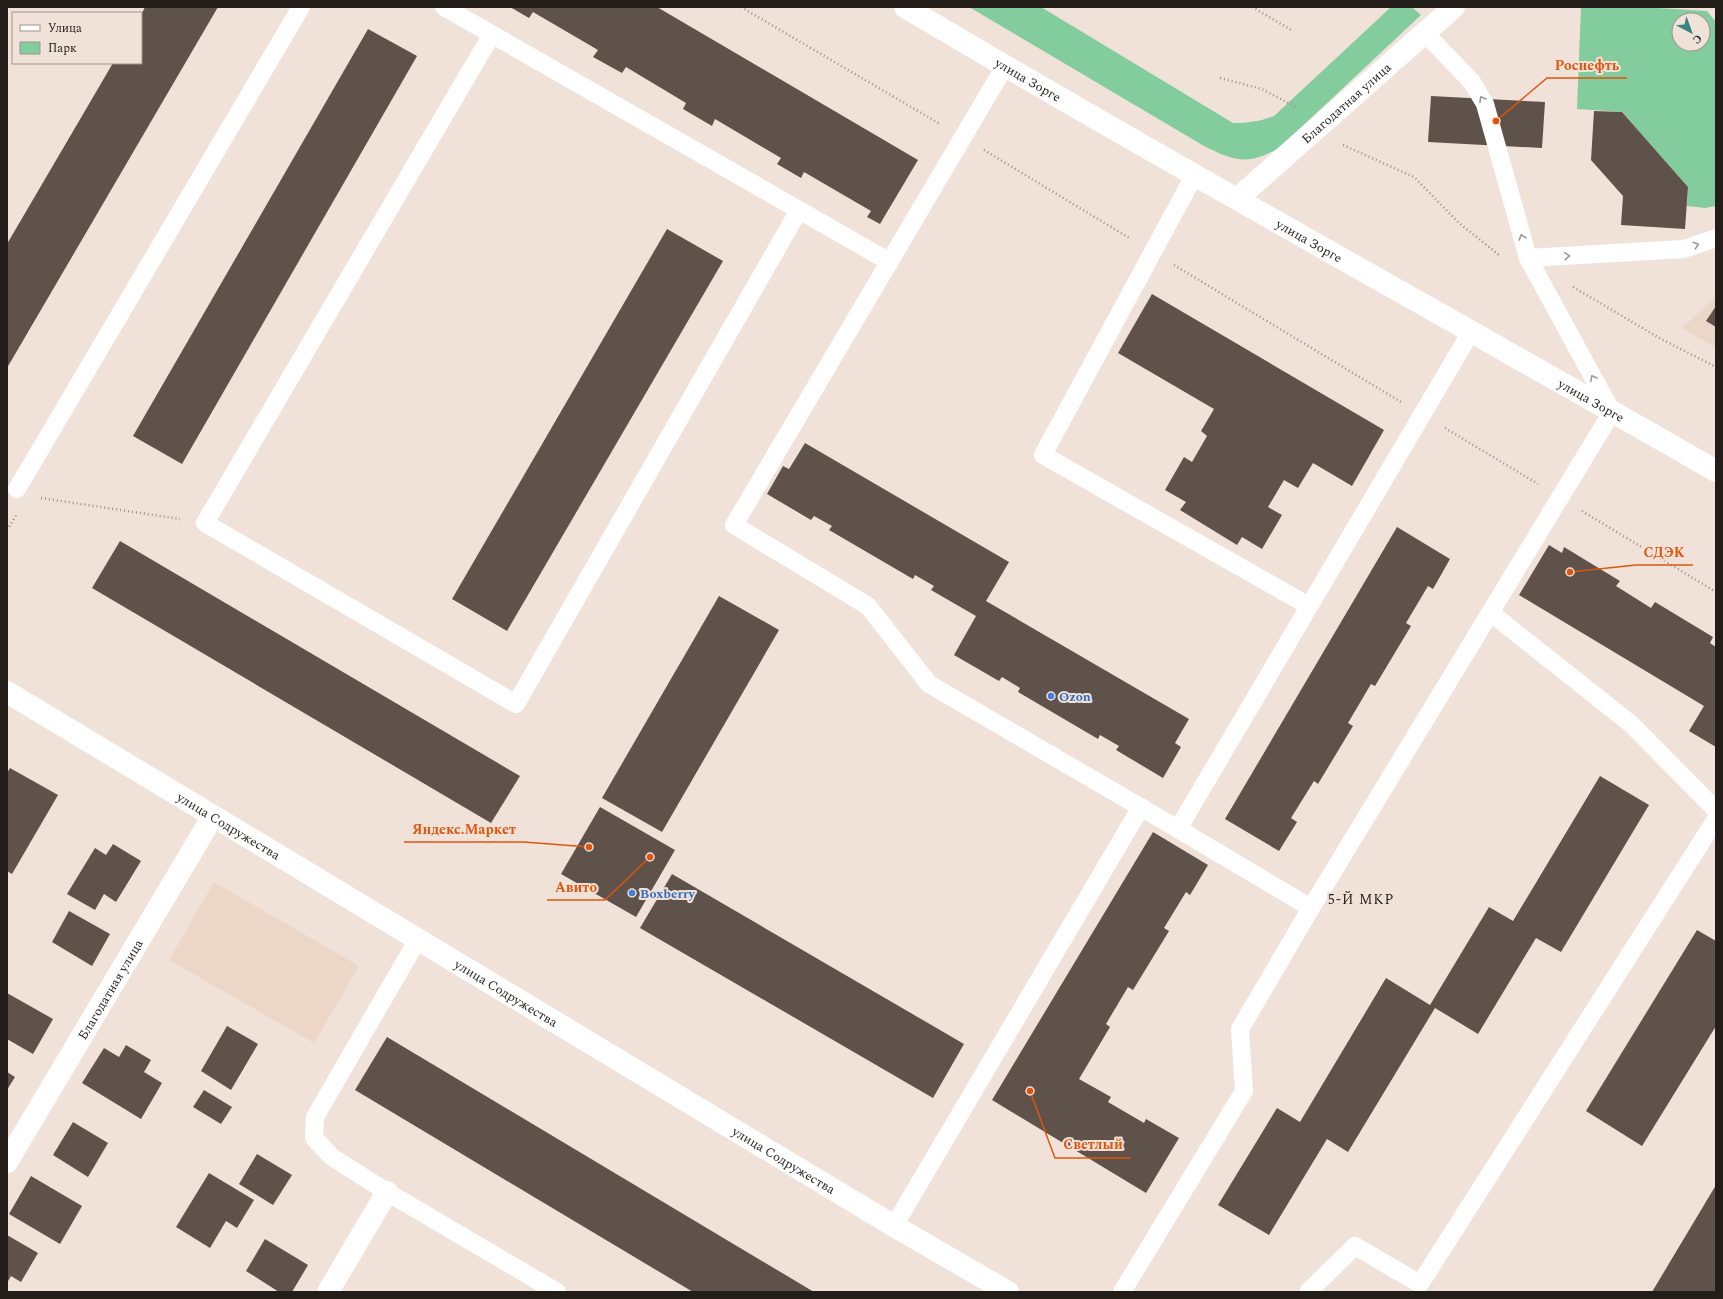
<svg xmlns="http://www.w3.org/2000/svg" width="1723" height="1299" viewBox="0 0 1723 1299" font-family="Spectral,serif">
<style>
.commercial{fill:#ebd7c8}
.built{fill:#ecd6c8}
.green{fill:#83cc9d;fill-rule:evenodd}
.building{fill:#5f524a}
.lines{fill:none;stroke-linecap:round;stroke-linejoin:round}
.path{stroke:#9a8f88;stroke-width:2.5;stroke-dasharray:1 3;stroke-linecap:butt}
.service{stroke:#fff;stroke-width:18}
.minor{stroke:#fff;stroke-width:22}
.tertiary{stroke:#fff;stroke-width:22}
.secondary{stroke:#fff;stroke-width:22}
.oneway{stroke:#9c9998}
.shop-dot{fill:#3f7fe0;stroke:#f1e2d9;stroke-width:1.5}
.labels{text-anchor:middle;stroke-width:4;stroke-linejoin:round;paint-order:stroke}
.street-label{font-size:13px;fill:#231d1a;stroke:#f1e2d9}
.shop-label{font-size:13px;font-weight:bold;fill:#366cbe;stroke:#f1e2d9;text-anchor:start}
.neighbourhood-label{font-size:14px;letter-spacing:1px;fill:#231d1a;stroke:#f1e2d9}
.leader{fill:none;stroke:#de560d;stroke-width:1.5}
.callout-dot{fill:#de560d;stroke:#f1e2d9;stroke-width:1.5}
.callout-label{font-size:14px;text-anchor:middle;font-weight:bold;fill:#de560d;stroke:#f1e2d9;stroke-width:4;stroke-linejoin:round;paint-order:stroke}
</style>
<rect width="100%" height="100%" fill="#f1e2d9"/>
<!-- commercial -->
<path class="commercial" d="M1716,297V348L1682,328Z"/>
<!-- built -->
<path class="built" d="M214,882L359,966L314,1043L169,960Z"/>
<!-- green -->
<g class="green">
<path d="M969,7H1041L1233,123C1249,123 1260,121 1274,116L1391,7H1412L1421,15L1279,148C1248,166 1234,161 1204,146Z"/>
<path d="M1581,7H1640L1707,11L1716,22V206L1705,208L1687,206L1688,187L1622,112L1577,109ZM1679,20H1703V44H1679Z"/>
</g>
<!-- building -->
<g class="building">
<path d="M145,7H218L7,368V244L113,63H141V15Z"/>
<path d="M510,7H657L918,160L880,224L867,217L871,211L804,172L801,178L777,164L781,158L715,119L712,126L683,109L686,103L626,67L622,73L593,57L598,50L533,12L529,18Z"/>
<path d="M368,29L417,56L182,464L133,436Z"/>
<path d="M1431,96L1545,102L1542,148L1428,142Z"/>
<path d="M1594,111L1622,112L1688,187L1685,229L1621,225L1623,196L1591,160Z"/>
<path d="M667,229L723,261L507,631L452,599Z"/>
<path d="M1152,294L1384,430L1352,486L1313,463L1298,488L1284,480L1268,507L1282,515L1262,549L1242,537L1237,545L1180,510L1186,502L1165,490L1184,457L1192,462L1207,436L1201,431L1214,409L1118,353Z"/>
<path d="M1716,306V327L1706,321Z"/>
<path d="M805,443L1009,562L986,601L1189,719L1175,743L1181,747L1163,778L1116,750L1119,746L1100,735L1098,739L1018,692L1020,688L1002,677L999,681L954,655L976,616L931,590L934,586L915,575L913,579L829,530L832,526L814,516L811,520L767,494L783,466L789,469Z"/>
<path d="M1397,527L1450,559L1433,589L1428,586L1406,623L1411,626L1375,686L1371,684L1348,723L1353,726L1318,784L1314,781L1291,818L1297,822L1279,851L1225,819Z"/>
<path d="M120,541L520,776L491,823L92,588Z"/>
<path d="M1549,545L1562,553L1564,547L1620,581L1616,586L1651,608L1655,602L1713,637L1710,643L1716,647V747L1689,731L1704,706L1519,595Z"/>
<path d="M719,596L779,630L662,832L602,798Z"/>
<path d="M10,768L58,795L12,874L7,871V773Z"/>
<path d="M1600,776L1649,805L1561,952L1536,938L1478,1034L1435,1008L1348,1152L1327,1139L1269,1235L1218,1205L1277,1108L1300,1122L1386,978L1430,1005L1489,907L1513,921Z"/>
<path d="M600,807L675,850L636,917L561,874Z"/>
<path d="M1153,832L1208,865L1190,895L1186,892L1164,928L1169,931L1133,990L1128,987L1106,1024L1110,1027L1079,1079L1111,1097L1108,1102L1144,1123L1146,1119L1179,1138L1146,1193L992,1100Z"/>
<path d="M113,844L141,861L116,902L104,894L95,910L67,894L95,848L106,855Z"/>
<path d="M672,874L964,1044L933,1098L640,928Z"/>
<path d="M69,911L110,934L92,966L52,942Z"/>
<path d="M1697,930L1716,941V1026L1642,1146L1586,1111Z"/>
<path d="M7,993L53,1019L33,1054L7,1039Z"/>
<path d="M227,1026L258,1044L231,1090L201,1071Z"/>
<path d="M387,1037L814,1292H693L355,1090Z"/>
<path d="M126,1045L151,1060L144,1072L162,1083L141,1119L82,1083L104,1048L119,1057Z"/>
<path d="M7,1072L15,1077L7,1090Z"/>
<path d="M204,1090L232,1107L221,1124L193,1107Z"/>
<path d="M73,1122L108,1143L88,1177L53,1155Z"/>
<path d="M257,1154L292,1175L273,1205L239,1184Z"/>
<path d="M209,1173L254,1200L237,1228L226,1221L210,1248L176,1227Z"/>
<path d="M31,1176L82,1206L60,1244L9,1214Z"/>
<path d="M1716,1185V1292H1652Z"/>
<path d="M7,1235L38,1253L21,1282L11,1276L7,1283Z"/>
<path d="M265,1239L308,1265L292,1292H279L246,1271Z"/>
</g>
<g class="lines">
<!-- path -->
<g class="path">
<path d="M741,7L940,124"/>
<path d="M1252,7L1293,31"/>
<path d="M1220,78L1262,89L1296,107"/>
<path d="M1343,145L1414,177L1459,223L1499,255"/>
<path d="M984,150L1131,239"/>
<path d="M1174,265L1401,402"/>
<path d="M1573,287L1661,339L1716,367"/>
<path d="M1445,428L1538,484"/>
<path d="M41,498L180,519"/>
<path d="M1582,511L1716,592"/>
<path d="M7,530L17,514"/>
</g>
<!-- service -->
<g class="service">
<path d="M444,7L890,262"/>
<path d="M492,34L205,523L516,704L799,210"/>
<path d="M1005,66L734,525L868,606L929,684L1178,829L1472,330"/>
<path d="M1195,174L1043,455L1309,606"/>
<path d="M1528,258L1684,249L1716,238"/>
<path d="M17,489L301,7"/>
<path d="M1491,613L1631,724L1716,810"/>
<path d="M1178,829L1311,908"/>
<path d="M418,939L315,1117L314,1138L332,1157L387,1192L557,1292"/>
<path d="M894,1226L1141,807"/>
<path d="M1122,1292L1244,1091L1240,1029L1311,908L1612,412L1528,258L1485,104L1472,82L1425,33"/>
<path d="M1308,1292L1355,1246L1420,1284L1716,819"/>
</g>
<!-- minor -->
<g class="minor">
<path id="s1" d="M7,1162L213,816"/>
<path d="M328,1292L387,1192"/>
</g>
<!-- tertiary -->
<g class="tertiary">
<path id="s2" d="M1238,198L1454,7"/>
<path id="s3" d="M7,692L894,1226L1008,1292"/>
</g>
<!-- secondary -->
<path class="secondary" id="s4" d="M905,7C1173,166 1446,316 1716,471"/>
</g>
<!-- one-way arrows -->
<defs><path id="oneway-chevron" d="M-2-3.5L2.5 0L-2 3.5" fill="none" stroke-width="1.6" stroke-linecap="round" stroke-linejoin="round"/></defs>
<g class="oneway">
<use href="#oneway-chevron" transform="translate(1482 99) rotate(-120)"/>
<use href="#oneway-chevron" transform="translate(1522 237) rotate(-106)"/>
<use href="#oneway-chevron" transform="translate(1696 245) rotate(-18)"/>
<use href="#oneway-chevron" transform="translate(1567 256) rotate(-3)"/>
<use href="#oneway-chevron" transform="translate(1593 378) rotate(-119)"/>
</g>
<!-- markers -->
<g class="shop-dot">
<circle cx="1051" cy="696" r="4"/>
<circle cx="632" cy="893" r="4"/>
</g>
<g class="labels">
<!-- street labels -->
<g class="street-label">
<text dy="5" stroke="none"><textPath href="#s4" startOffset="143">улица Зорге</textPath></text>
<text dy="5" stroke="none"><textPath href="#s2" startOffset="144">Благодатная улица</textPath></text>
<text dy="5" stroke="none"><textPath href="#s4" startOffset="467">улица Зорге</textPath></text>
<text dy="5" stroke="none"><textPath href="#s4" startOffset="791">улица Зорге</textPath></text>
<text dy="5" stroke="none"><textPath href="#s3" startOffset="259">улица Содружества</textPath></text>
<text dy="5" stroke="none"><textPath href="#s1" startOffset="201">Благодатная улица</textPath></text>
<text dy="5" stroke="none"><textPath href="#s3" startOffset="583">улица Содружества</textPath></text>
<text dy="5" stroke="none"><textPath href="#s3" startOffset="907">улица Содружества</textPath></text>
</g>
<!-- shop labels -->
<g class="shop-label">
<text x="1059" y="701">Ozon</text>
<text x="640" y="898">Boxberry</text>
</g>
<!-- neighbourhood labels -->
<g class="neighbourhood-label">
<text x="1361" y="904">5-Й МКР</text>
</g>
</g>
<!-- callouts -->
<path class="leader" d="M1496 121L1547 78H1627M1570 572L1636 565H1693M589 847L524 842H404M650 857L605 900H547M1030 1091L1055 1158H1131"/>
<g class="callout-dot">
<circle cx="1496" cy="121" r="4"/>
<circle cx="1570" cy="572" r="4"/>
<circle cx="589" cy="847" r="4"/>
<circle cx="650" cy="857" r="4"/>
<circle cx="1030" cy="1091" r="4"/>
</g>
<g class="callout-label">
<text x="1587" y="70">Роснефть</text>
<text x="1664" y="557">СДЭК</text>
<text x="464" y="834">Яндекс.Маркет</text>
<text x="576" y="892">Авито</text>
<text x="1093" y="1149">Светлый</text>
</g>
<!-- border -->
<rect width="1723" height="1299" fill="none" stroke="#231d1a" stroke-width="16"/>
<!-- legend -->
<rect x="12" y="12" width="130" height="52" fill="#f1e2d9" stroke="#9f938d"/>
<rect x="20" y="25" width="20" height="6" fill="#ffffff" stroke="#9f938d"/>
<text x="48" y="32" font-size="12" fill="#231d1a">Улица</text>
<rect x="20" y="42" width="20" height="12" fill="#83cc9d" stroke="#9f938d"/>
<text x="48" y="52" font-size="12" fill="#231d1a">Парк</text>
<!-- north arrow -->
<g transform="translate(1691 32) rotate(139)"><circle r="19" fill="#f1e2d9" stroke="#9f938d"/>
<path d="M0-3L7 15L0 10L-7 15Z" fill="#3a8385"/>
<text y="-6" font-size="11" font-weight="bold" text-anchor="middle" fill="#231d1a">С</text>
</g>
</svg>
